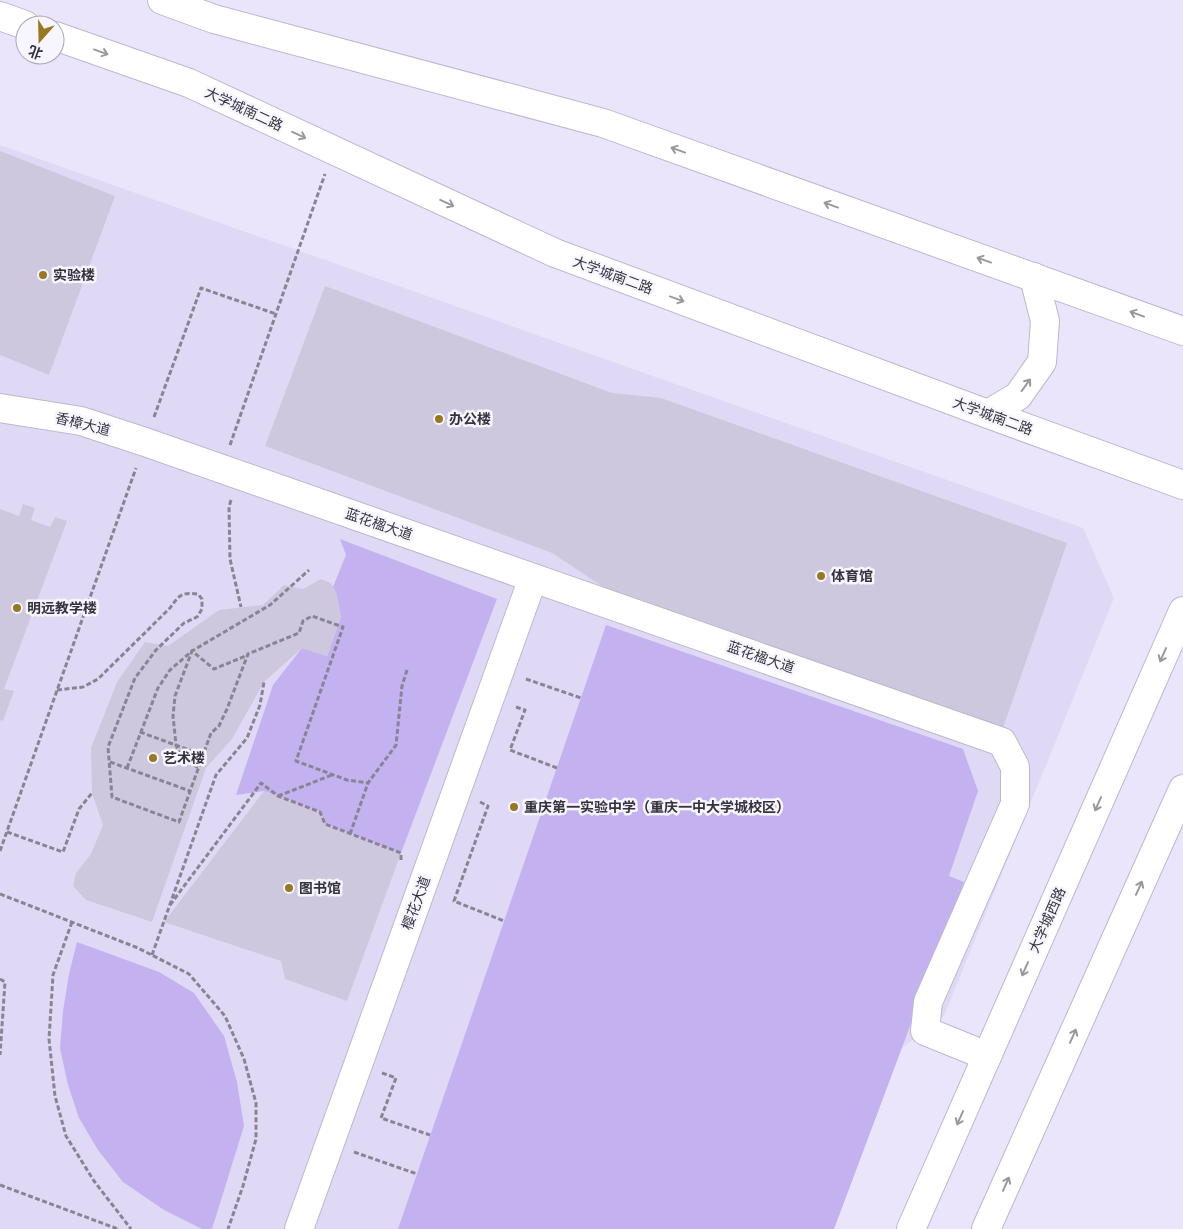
<svg xmlns="http://www.w3.org/2000/svg" width="1183" height="1229" viewBox="0 0 1183 1229" font-family="'Archivo Narrow','Noto Sans SC',sans-serif">
<style>
.built{fill:#e0d9f6}
.green{fill:#c3b1f0}
.building{fill:#cec8de}
.lines{fill:none;stroke-linecap:round;stroke-linejoin:round}
.minor-casing{stroke:#bdb7cd;stroke-width:30}
.major-casing{stroke:#bdb7cd;stroke-width:30}
.highway-casing{stroke:#bdb7cd;stroke-width:30}
.path{stroke:#898494;stroke-width:3;stroke-dasharray:5 2.5;stroke-linecap:butt}
.minor{stroke:#fff;stroke-width:28}
.major{stroke:#fff;stroke-width:28}
.highway{stroke:#fff;stroke-width:28}
.oneway{stroke:#9a989d}
.poi-dot{fill:#997822;stroke:#f7f5fe;stroke-width:2}
.labels{text-anchor:middle;stroke-width:5;stroke-linejoin:round;paint-order:stroke}
.street-label{font-size:14px;fill:#35323b;stroke:#f7f5fe}
.poi-label{font-size:14px;font-weight:bold;fill:#35323b;stroke:#f7f5fe;text-anchor:start}
</style>
<rect width="100%" height="100%" fill="#ebe5fc"/>
<!-- built -->
<path class="built" d="M0,145L1083,528L1114,598L944,1016L902,1048L834,1229H0Z"/>
<!-- green -->
<g class="green">
<path d="M340,539L497,599L401,853L325,824L320,812L264,791L236,795L273,685L302,648L327,656L341,617L336,593L333,587L346,555Z"/>
<path d="M606,625L963,749L978,791L949,876L964,882L834,1229H398Z"/>
<path d="M77,942L159,972L194,993L224,1036L237,1082L244,1126L212,1229H202L164,1210L123,1182L98,1150L79,1118L68,1085L60,1048L63,1011L69,974Z"/>
</g>
<!-- building -->
<g class="building">
<path d="M0,151L115,196L49,375L0,355Z"/>
<path d="M325,286L612,393L661,398L1067,543L1003,728L620,598L552,553L265,446Z"/>
<path d="M23,504L35,508L31,520L50,527L55,517L67,521L4,689L14,691L3,721L0,720V509L19,516Z"/>
<path d="M321,579L331,583L336,593L341,617L327,656L302,648L264,682L232,739L206,768L152,922L86,900L73,886L76,873L91,854L103,825L92,793L91,748L117,682L145,642L168,646L219,610L263,605L284,585L303,589Z"/>
<path d="M264,791L320,812L325,824L401,853L347,1001L285,979L281,961L164,922Z"/>
</g>
<g class="lines">
<!-- minor casing -->
<g class="minor-casing">
<g id="minor">
<path d="M0,408L81,421L145,442L1002,742L1015,767V804L928,1002L925,1031L987,1056"/>
<path d="M299,1229L533,578"/>
</g>
</g>
<!-- major casing -->
<g class="major-casing">
<g id="major">
<path d="M911,1229L1183,611"/>
<path d="M986,1229L1183,789"/>
</g>
</g>
<!-- highway casing -->
<g class="highway-casing">
<g id="highway">
<path d="M162,0L214,19L603,123L1183,331"/>
<path d="M0,16L25,25"/>
<path d="M55,36L189,83L555,253L988,414L1183,485"/>
<path d="M988,414L1018,396L1042,362L1045,321L1034,277"/>
</g>
</g>
<!-- path -->
<g class="path">
<path d="M154,417L201,288L276,314"/>
<path d="M230,445L325,174"/>
<path d="M231,500L229,507L230,559L241,607"/>
<path d="M526,679L581,698"/>
<path d="M57,690L83,687L98,679L170,608C179,595 182,592 198,594L202,599V609L197,617L184,623L156,650L135,678L108,747L112,797L179,822L211,733L219,726L227,709L248,654L299,633L303,621L312,616L343,627L296,761L347,780L368,783"/>
<path d="M516,707L525,710L510,750L557,768"/>
<path d="M140,732L203,755"/>
<path d="M110,762L190,791"/>
<path d="M198,767L183,761L176,745L173,716L175,696L192,651L214,669L248,655"/>
<path d="M127,768L158,688L170,670L192,651L270,605L309,570"/>
<path d="M278,796L332,775"/>
<path d="M480,802L488,806L454,901L504,921"/>
<path d="M7,832L63,852L79,809L92,793"/>
<path d="M350,834L368,783L396,745L402,686L407,670"/>
<path d="M0,851L136,468"/>
<path d="M0,894L138,948L189,974L225,1016L244,1059L256,1103V1139L243,1186L228,1229"/>
<path d="M170,905L261,783L278,796L320,812L325,824L401,853V861"/>
<path d="M72,922L53,975L49,1039L55,1096L66,1136L94,1181L131,1229"/>
<path d="M152,955L216,775L247,738L260,705L264,682"/>
<path d="M0,979L5,982L0,1055"/>
<path d="M382,1073L396,1078L381,1118L430,1135"/>
<path d="M354,1152L417,1174"/>
<path d="M0,1185L118,1229"/>
</g>
<!-- minor -->
<use href="#minor" class="minor"/>
<!-- major -->
<use href="#major" class="major"/>
<!-- highway -->
<use href="#highway" class="highway"/>
</g>
<!-- one-way arrows -->
<defs><path id="oneway-shaft" d="M-6 0H5M1.5-3L5.5 0L1.5 3" fill="none" stroke-width="1.6" stroke-linecap="round" stroke-linejoin="round" transform="scale(1.25)"/></defs>
<g class="oneway">
<use href="#oneway-shaft" transform="translate(101 52) rotate(20)"/>
<use href="#oneway-shaft" transform="translate(299 135) rotate(25)"/>
<use href="#oneway-shaft" transform="translate(678 150) rotate(-160)"/>
<use href="#oneway-shaft" transform="translate(447 203) rotate(25)"/>
<use href="#oneway-shaft" transform="translate(831 205) rotate(-160)"/>
<use href="#oneway-shaft" transform="translate(984 260) rotate(-160)"/>
<use href="#oneway-shaft" transform="translate(677 299) rotate(20)"/>
<use href="#oneway-shaft" transform="translate(1137 314) rotate(-160)"/>
<use href="#oneway-shaft" transform="translate(1026 385) rotate(-54)"/>
<use href="#oneway-shaft" transform="translate(1163 655) rotate(114)"/>
<use href="#oneway-shaft" transform="translate(1098 804) rotate(114)"/>
<use href="#oneway-shaft" transform="translate(1139 888) rotate(-66)"/>
<use href="#oneway-shaft" transform="translate(1025 969) rotate(114)"/>
<use href="#oneway-shaft" transform="translate(1073 1036) rotate(-66)"/>
<use href="#oneway-shaft" transform="translate(960 1118) rotate(114)"/>
<use href="#oneway-shaft" transform="translate(1006 1184) rotate(-66)"/>
</g>
<!-- markers -->
<g class="poi-dot">
<circle cx="43" cy="275" r="5"/>
<circle cx="439" cy="419" r="5"/>
<circle cx="821" cy="576" r="5"/>
<circle cx="17" cy="608" r="5"/>
<circle cx="153" cy="758" r="5"/>
<circle cx="514" cy="807" r="5"/>
<circle cx="289" cy="888" r="5"/>
</g>
<g class="labels">
<!-- street labels -->
<g class="street-label">
<text transform="translate(244 109) rotate(25)" y="5">大学城南二路</text>
<text transform="translate(613 275) rotate(20)" y="5">大学城南二路</text>
<text transform="translate(993 416) rotate(20)" y="5">大学城南二路</text>
<text transform="translate(83 424) rotate(14)" y="5">香樟大道</text>
<text transform="translate(379 524) rotate(19)" y="5">蓝花楹大道</text>
<text transform="translate(761 657) rotate(19)" y="5">蓝花楹大道</text>
<text transform="translate(416 903) rotate(-70)" y="5">樱花大道</text>
<text transform="translate(1047 920) rotate(-66)" y="5">大学城西路</text>
</g>
<!-- poi labels -->
<g class="poi-label">
<text x="53" y="280">实验楼</text>
<text x="449" y="424">办公楼</text>
<text x="831" y="581">体育馆</text>
<text x="27" y="613">明远教学楼</text>
<text x="163" y="763">艺术楼</text>
<text x="524" y="812">重庆第一实验中学（重庆一中大学城校区）</text>
<text x="299" y="893">图书馆</text>
</g>
</g>
<!-- north arrow -->
<g transform="translate(40 40) rotate(200)"><circle r="24" fill="#f7f5fe" stroke="#a9a7b0"/>
<path d="M0-4L9 19L0 12L-9 19Z" fill="#997822"/>
<text y="-8" font-size="14" font-weight="bold" text-anchor="middle" fill="#35323b">北</text>
</g>
</svg>
